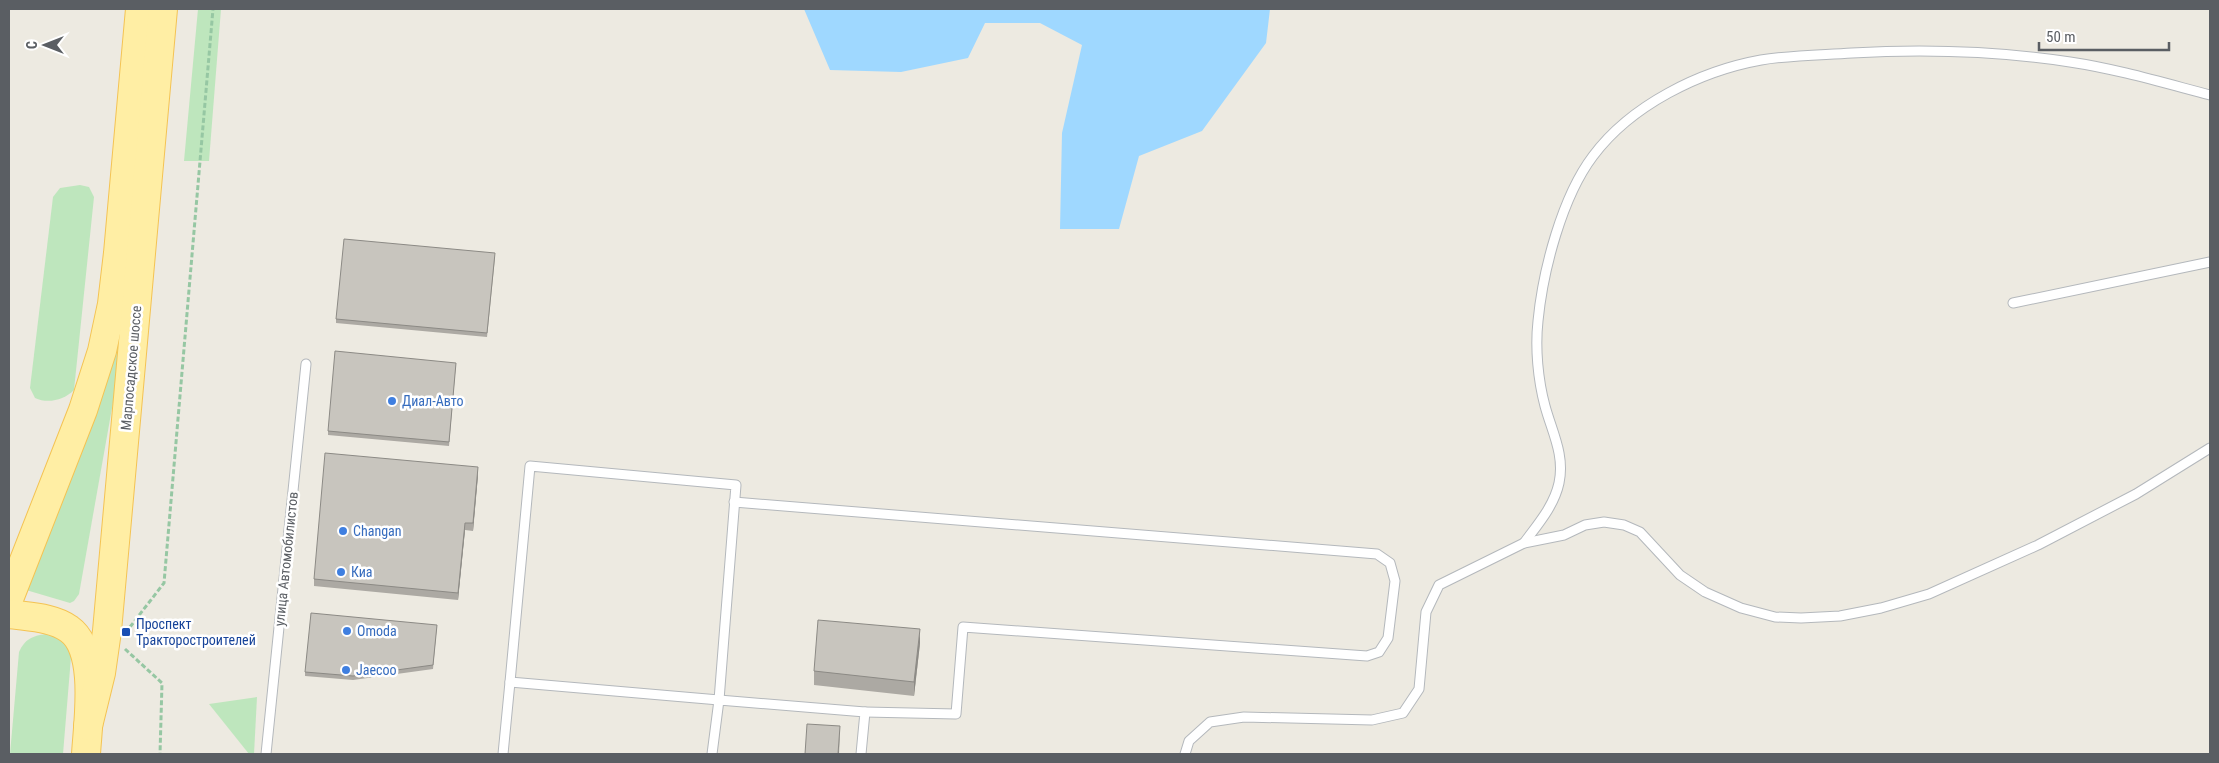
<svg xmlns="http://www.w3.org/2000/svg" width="2219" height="763" viewBox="0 0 2219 763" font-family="'Roboto Condensed',sans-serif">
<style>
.green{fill:#bee6bd}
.water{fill:#9fd8ff}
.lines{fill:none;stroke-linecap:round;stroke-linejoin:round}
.lane-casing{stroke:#b4b8bc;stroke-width:11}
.primary-casing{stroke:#f4c353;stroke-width:30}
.path{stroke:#96c7a3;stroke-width:3;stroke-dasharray:5 2.5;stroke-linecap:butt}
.lane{stroke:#fff;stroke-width:9}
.primary{stroke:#ffeea4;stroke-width:28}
.wall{fill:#aca9a3}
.shaded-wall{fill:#8c8a85}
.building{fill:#c8c5be;stroke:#8c8a85}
.shop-dot{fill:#3f7fe0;stroke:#fff;stroke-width:2}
.transit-dot{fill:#1a4fb4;stroke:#fff;stroke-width:2}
.labels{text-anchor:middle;stroke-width:5;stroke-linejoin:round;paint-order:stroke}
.street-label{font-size:14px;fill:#5a5e63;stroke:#fff}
.shop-label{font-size:14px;fill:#366cbe;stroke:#fff;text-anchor:start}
.transit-label{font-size:14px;fill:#164399;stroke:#fff;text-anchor:start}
</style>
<rect width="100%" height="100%" fill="#edeae1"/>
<!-- green -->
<g class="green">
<path d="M198,9H221L209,161H184Z"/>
<path d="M80,185L89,187L94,197L74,390C64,400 48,404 35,398L30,388L53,197L60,188Z"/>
<path d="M122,319L120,363L79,594L74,601L70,603L26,590Z"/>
<path d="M46,634C61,638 67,642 71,657L63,754H10L19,652C25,639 32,636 46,634Z"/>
<path d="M257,697L254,754H249L209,704Z"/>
</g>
<!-- water -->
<path class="water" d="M804,9H1270L1266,43L1202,131L1139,156L1119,229H1060L1062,133L1082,45L1040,23H985L968,58L901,72L830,70Z"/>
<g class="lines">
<!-- lane casing -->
<g class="lane-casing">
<g id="lane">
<path d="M2013,303L2210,262"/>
<path d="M530,466L736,485L719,700L510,682Z"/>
<path d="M734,502L1377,554L1390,563L1395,581L1388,638L1379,652L1367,656L963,627L956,714L865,712"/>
<path d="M1524,543C1538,524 1554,506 1559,483C1565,455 1552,432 1545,406C1538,380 1535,348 1538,321C1543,270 1562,197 1593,156C1631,105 1700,71 1761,60C1791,55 1822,55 1852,53C1925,49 1998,51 2070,62C2117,69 2164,83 2210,95"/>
<path d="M266,754L306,364"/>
<path d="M503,754L510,682"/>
<path d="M712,754L719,700L865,712L861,754"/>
<path d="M1185,754L1189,741L1210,722L1244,717L1372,720L1403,713L1419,689L1426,612L1439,585L1524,543L1564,535L1585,525L1604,522L1624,525L1640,532L1680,575L1705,592L1741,608L1775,617L1801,618L1840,616L1881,608L1929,594L2038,545L2136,494L2210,448"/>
</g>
</g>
<!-- primary casing -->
<g class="primary-casing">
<g id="primary">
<path d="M9,599L83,410L102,351L112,304L118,253L140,9"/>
<path d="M9,614C28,617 53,617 69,629C99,650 88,721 86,754"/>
<path d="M88,726L101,673L107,631L163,9"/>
</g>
</g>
<!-- path -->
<g class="path">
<path d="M130,627L164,583L213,9"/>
<path d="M125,649L162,683L160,754"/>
</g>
<!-- lane -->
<use href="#lane" class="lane"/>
<!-- primary -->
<use href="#primary" class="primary"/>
</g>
<!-- wall -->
<g class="wall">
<path d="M495,257L487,337L336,323V319Z"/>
<path d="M456,363L449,446L328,435V431Z"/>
<path d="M478,475L473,531L465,530L458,600L314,586V579Z"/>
<path d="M437,625L433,669L353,680L305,676V672Z"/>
<path d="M920,643L914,696L814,685V671Z"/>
</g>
<!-- shaded-wall -->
<g class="shaded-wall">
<path d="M478,467V475L473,531V523Z"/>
<path d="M465,523V530L458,600V593Z"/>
<path d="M920,629V643L914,696V682Z"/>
<path d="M840,726L839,754H838Z"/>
</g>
<!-- building -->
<g class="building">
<path d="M344,239L495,253L487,333L336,319Z"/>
<path d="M335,351L456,363L449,442L328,431Z"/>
<path d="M325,453L478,467L473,523H465L458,593L314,579Z"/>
<path d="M311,613L437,625L433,665L353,676L305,672Z"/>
<path d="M818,620L920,629L914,682L814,671Z"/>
<path d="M807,724L840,726L838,754H805Z"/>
</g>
<!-- markers -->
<g class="shop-dot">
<circle cx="392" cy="401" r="5"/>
<circle cx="343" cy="531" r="5"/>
<circle cx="341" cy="572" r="5"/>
<circle cx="347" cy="631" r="5"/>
<circle cx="346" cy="670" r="5"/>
</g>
<rect class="transit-dot" x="121" y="627" width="10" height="10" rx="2.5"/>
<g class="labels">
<!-- street labels -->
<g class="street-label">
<text transform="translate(131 368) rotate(-85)" y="5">Марпосадское шоссе</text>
<text transform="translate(286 559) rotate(-84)" y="5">улица Автомобилистов</text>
</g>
<!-- shop labels -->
<g class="shop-label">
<text x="402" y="406">Диал-Авто</text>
<text x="353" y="536">Changan</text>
<text x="351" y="577">Киа</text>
<text x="357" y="636">Omoda</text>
<text x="356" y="675">Jaecoo</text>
</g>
<!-- transit labels -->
<g class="transit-label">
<text x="136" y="629">Проспект<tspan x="136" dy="16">Тракторостроителей</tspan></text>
</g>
</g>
<!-- border -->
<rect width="2219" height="763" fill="none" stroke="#5a5e63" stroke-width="20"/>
<!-- north arrow -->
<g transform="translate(45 45) rotate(270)" stroke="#ffffff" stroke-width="4" paint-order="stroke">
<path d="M0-4L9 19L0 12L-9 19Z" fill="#5a5e63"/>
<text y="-8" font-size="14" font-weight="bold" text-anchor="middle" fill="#5a5e63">С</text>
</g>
<!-- scale -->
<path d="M2039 42v8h130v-8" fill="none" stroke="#5a5e63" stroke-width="2.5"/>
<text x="2046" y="42" font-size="15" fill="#5a5e63" stroke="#ffffff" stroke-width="4" paint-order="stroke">50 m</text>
</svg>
